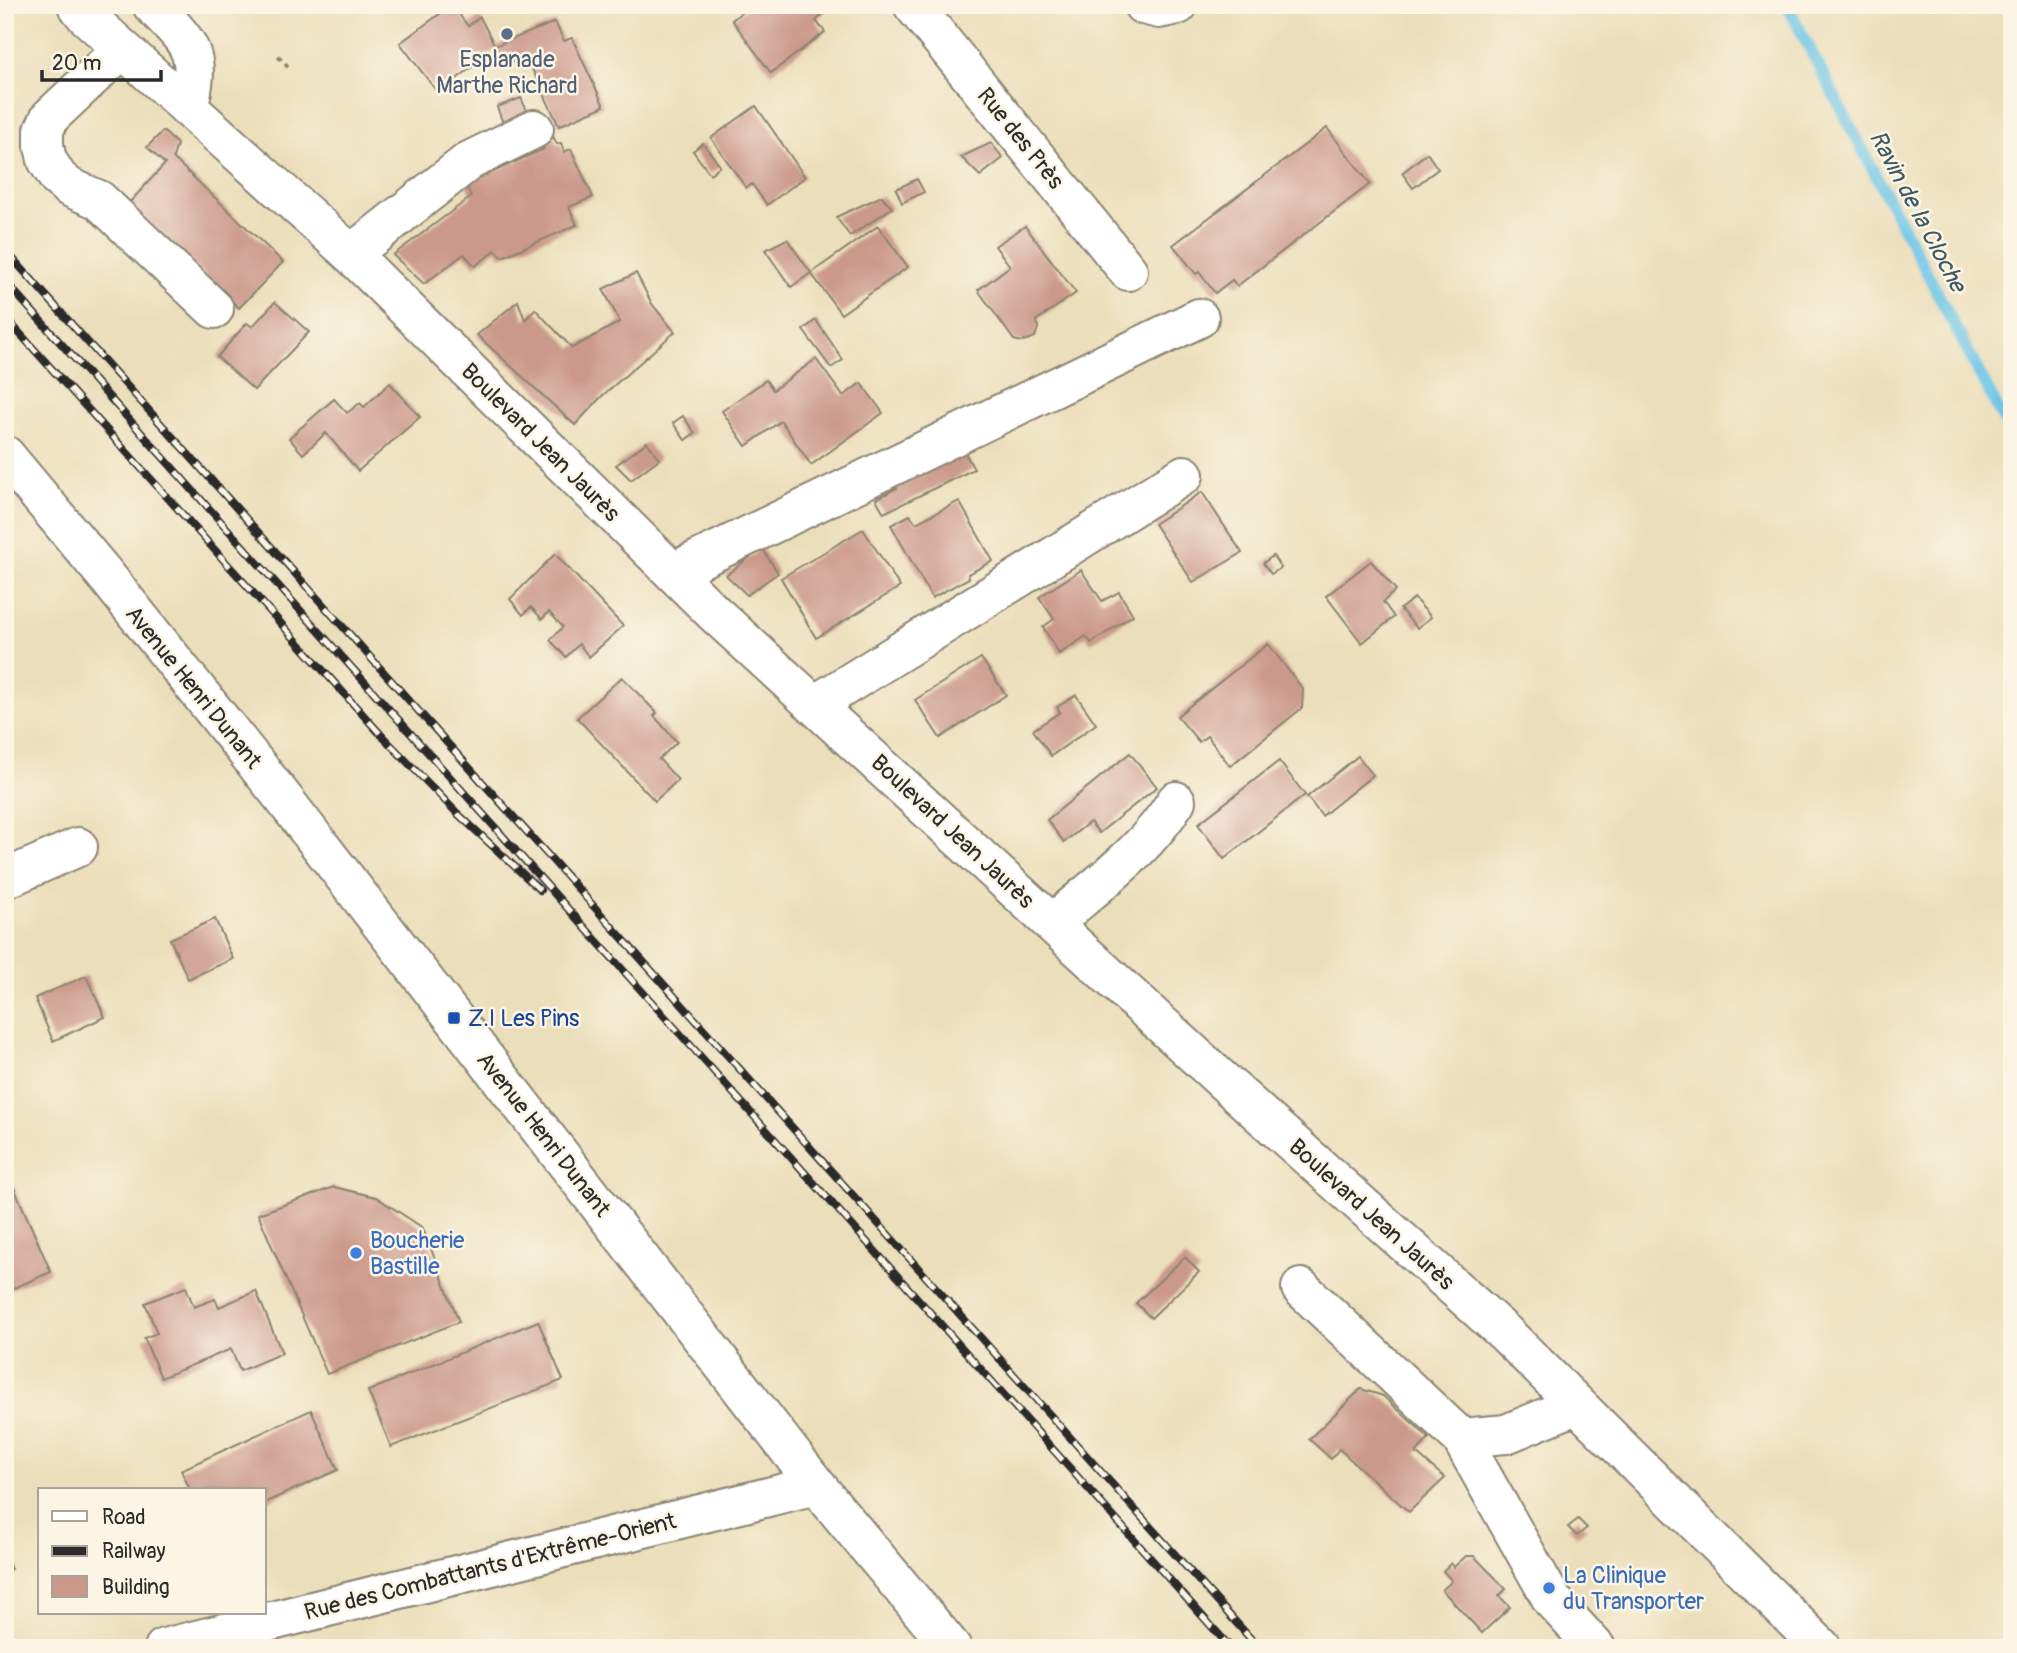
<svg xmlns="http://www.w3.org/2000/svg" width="2017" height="1653" viewBox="0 0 2017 1653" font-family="Pangolin,sans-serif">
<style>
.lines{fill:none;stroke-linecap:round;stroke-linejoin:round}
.stream{stroke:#69c4e7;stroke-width:12}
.building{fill:#cb998b}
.minor-casing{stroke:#8b8472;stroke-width:42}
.path{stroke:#8b8472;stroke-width:4.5;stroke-dasharray:5 5;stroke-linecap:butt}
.minor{stroke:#fff;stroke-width:38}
.rail-casing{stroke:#2b2b2b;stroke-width:8}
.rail{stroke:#fcf5e5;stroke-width:5;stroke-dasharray:16;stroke-linecap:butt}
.service-dot{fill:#5c6f8a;stroke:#fcf5e5;stroke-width:2.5}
.transit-dot{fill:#1a4fb4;stroke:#fcf5e5;stroke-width:2.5}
.shop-dot{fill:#3f7fe0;stroke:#fcf5e5;stroke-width:2.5}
.labels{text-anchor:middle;stroke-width:5;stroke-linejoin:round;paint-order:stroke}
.service-label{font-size:23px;fill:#4e5e75;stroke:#fcf5e5}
.street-label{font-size:23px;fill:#2b2b2b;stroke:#fcf5e5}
.transit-label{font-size:23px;fill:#164399;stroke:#fcf5e5;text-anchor:start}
.shop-label{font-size:23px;fill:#366cbe;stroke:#fcf5e5;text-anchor:start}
.water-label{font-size:24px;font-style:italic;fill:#3e5963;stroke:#fcf5e5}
</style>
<rect width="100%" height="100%" fill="#fcf5e5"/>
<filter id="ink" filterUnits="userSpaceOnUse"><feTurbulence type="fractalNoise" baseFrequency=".0143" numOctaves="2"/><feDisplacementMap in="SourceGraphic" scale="14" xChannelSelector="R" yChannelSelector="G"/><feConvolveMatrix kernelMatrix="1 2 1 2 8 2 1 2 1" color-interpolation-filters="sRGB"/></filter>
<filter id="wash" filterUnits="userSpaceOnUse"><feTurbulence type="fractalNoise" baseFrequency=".00686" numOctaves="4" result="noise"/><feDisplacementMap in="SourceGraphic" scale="28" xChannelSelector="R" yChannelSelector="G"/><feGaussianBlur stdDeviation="1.57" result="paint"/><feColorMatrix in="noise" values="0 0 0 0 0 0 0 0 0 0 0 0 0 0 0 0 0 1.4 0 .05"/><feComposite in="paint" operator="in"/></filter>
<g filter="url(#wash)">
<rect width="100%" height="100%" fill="#ebdeba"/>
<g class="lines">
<!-- stream -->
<path class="stream" d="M1787,5L2012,436"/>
</g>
<g id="blocks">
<!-- building -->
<g class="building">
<path d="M180,5H193L194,7L186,13Z"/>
<path d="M452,5L468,26L480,17L495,46L555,22L564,41L572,38L604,106L559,126L526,56L505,65L496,49L438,93L400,43Z"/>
<path d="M751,5H832L816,21L825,32L771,73L732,20Z"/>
<path d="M521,98L531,120L506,131L497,107Z"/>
<path d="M756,106L805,177L767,205L752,184L746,188L711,138Z"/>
<path d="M1327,128L1370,184L1237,286L1232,280L1215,293L1199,272L1196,274L1173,245Z"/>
<path d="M549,129L557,144L561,143L564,152L571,149L593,197L569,207L577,225L502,257L496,250L475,266L464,254L424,284L393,255L471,197L466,184L544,149L537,135Z"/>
<path d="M163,131L177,144L173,158L283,262L239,308L129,203L165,164L147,147Z"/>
<path d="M703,143L720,166L710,174L693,151Z"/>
<path d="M991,143L1003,158L980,176L961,157Z"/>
<path d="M1427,153L1438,169L1413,188L1402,173Z"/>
<path d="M917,179L924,192L902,203L896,189Z"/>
<path d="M882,196L892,208L850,236L836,217Z"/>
<path d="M878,226L908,267L841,314L811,273Z"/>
<path d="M1025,226L1076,293L1037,320L1038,328L1035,337L1022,342L1014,340L978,290L1010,266L995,246Z"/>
<path d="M787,239L811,273L791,287L765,250Z"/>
<path d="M636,273L652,304L675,332L602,396L575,425L477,335L518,301L525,320L535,309L572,348L620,322L603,289Z"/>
<path d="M275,302L309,332L254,390L217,357L247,323L252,327Z"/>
<path d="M816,320L843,360L831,368L803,330Z"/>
<path d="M816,359L843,396L861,383L883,413L811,465L781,421L746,446L722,411L766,380L773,390Z"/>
<path d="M390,383L420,417L358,471L326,433L303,454L289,438L334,399L347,413L360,403L364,407Z"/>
<path d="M683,416L695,433L685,440L673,423Z"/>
<path d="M647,442L659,459L631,480L616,465Z"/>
<path d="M964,451L974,469L884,513L876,499L897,488L896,485Z"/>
<path d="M1202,492L1242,553L1193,582L1154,524Z"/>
<path d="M959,501L993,561L968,574L969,578L932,598L891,525L910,515L916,523Z"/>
<path d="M863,529L900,587L816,638L781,578Z"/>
<path d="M762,548L778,573L747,595L726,575Z"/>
<path d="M555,554L623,626L589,657L579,644L566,657L550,640L563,627L549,612L542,619L531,607L523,615L510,599Z"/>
<path d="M1273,556L1281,568L1271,574L1263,563Z"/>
<path d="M1371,561L1396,590L1383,602L1394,617L1362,643L1326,596Z"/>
<path d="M1081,570L1102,601L1119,592L1133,615L1091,643L1086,636L1059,654L1043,627L1054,619L1039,597Z"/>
<path d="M1414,598L1431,617L1417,628L1400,609Z"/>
<path d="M1268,644L1303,689L1302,708L1230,766L1207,736L1199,742L1177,716Z"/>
<path d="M981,658L1006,695L940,738L915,700Z"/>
<path d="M622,677L657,713L654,716L677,742L659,759L678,780L655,801L577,718Z"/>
<path d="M1076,695L1096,724L1051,756L1033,730L1060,712L1057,707Z"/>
<path d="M1130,753L1157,787L1099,833L1090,822L1064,842L1047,820Z"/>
<path d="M1358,756L1373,775L1322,816L1307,797Z"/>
<path d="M1279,761L1305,795L1224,859L1198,824Z"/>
<path d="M215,919L233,959L188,979L170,939Z"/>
<path d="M86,976L105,1017L53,1041L35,998Z"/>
<path d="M5,1167L51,1272L5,1292Z"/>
<path d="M334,1187L376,1197L423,1228L459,1322L327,1374L258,1214Z"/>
<path d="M1185,1257L1199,1272L1151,1318L1136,1303Z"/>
<path d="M186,1287L194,1307L215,1299L219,1307L256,1291L282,1353L240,1371L231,1349L161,1378L144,1338L157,1333L145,1303Z"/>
<path d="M538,1321L563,1380L391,1447L368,1391Z"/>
<path d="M1361,1389L1383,1396L1429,1438L1416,1453L1445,1478L1409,1512L1339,1449L1331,1459L1309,1439Z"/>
<path d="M311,1410L338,1470L264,1503V1490H190L181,1470Z"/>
<path d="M1578,1519L1587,1528L1577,1536L1568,1527Z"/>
<path d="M5,1556L11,1569L5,1572Z"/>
<path d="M1466,1556H1474L1506,1589L1499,1596L1510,1607L1482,1633L1442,1590L1452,1581L1443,1571L1451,1563L1454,1567Z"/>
</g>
</g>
</g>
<g filter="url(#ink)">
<use href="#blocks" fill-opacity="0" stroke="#8b8472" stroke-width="2"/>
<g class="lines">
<!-- minor casing -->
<g class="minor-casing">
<g id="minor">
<path d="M77,5L85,15L351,254L714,613L1221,1079L1505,1333L1822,1648"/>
<path d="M152,5C189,43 203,52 188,108"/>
<path d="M913,5L1128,271"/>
<path d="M1143,5L1159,9L1178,5"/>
<path d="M122,49L50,117L44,130V146L47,160L58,178L69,187L99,200L214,309"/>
<path d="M351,254L469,161L534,129"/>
<path d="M5,455L107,577L284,799L816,1485L952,1648"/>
<path d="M673,572L1199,318"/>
<path d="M816,704L1184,475"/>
<path d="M5,879L78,847"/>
<path d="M1053,923C1096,885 1146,851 1176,801"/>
<path d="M1301,1288L1461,1438L1506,1434L1576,1405"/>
<path d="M1461,1438L1552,1600L1596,1648"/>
<path d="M164,1648L816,1485"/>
</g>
</g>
<!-- path -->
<path class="path" d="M278,56L291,70"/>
<!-- minor -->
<use href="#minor" class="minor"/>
<!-- rail casing -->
<g class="rail-casing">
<g id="rail">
<path d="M5,250L1259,1648"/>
<path d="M5,281L1231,1648"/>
<path d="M5,317L384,738L457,813L540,890"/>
</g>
</g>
<!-- rail -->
<use href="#rail" class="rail"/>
</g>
</g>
<!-- markers -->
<circle class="service-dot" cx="507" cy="34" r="7"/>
<rect class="transit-dot" x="447" y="1011" width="14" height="14" rx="3.5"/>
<g class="shop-dot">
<circle cx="356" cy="1253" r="7"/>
<circle cx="1549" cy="1588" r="7"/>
</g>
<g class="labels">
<!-- service labels -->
<g class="service-label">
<text x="507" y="67">Esplanade<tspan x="507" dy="26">Marthe Richard</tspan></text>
</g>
<!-- street labels -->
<g class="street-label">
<text transform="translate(1021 138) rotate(51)" y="8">Rue des Près</text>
<text transform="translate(541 442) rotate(45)" y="8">Boulevard Jean Jaurès</text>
<text transform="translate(194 687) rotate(51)" y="8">Avenue Henri Dunant</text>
<text transform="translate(953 831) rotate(43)" y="8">Boulevard Jean Jaurès</text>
<text transform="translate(544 1134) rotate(52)" y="8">Avenue Henri Dunant</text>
<text transform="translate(1372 1214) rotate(42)" y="8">Boulevard Jean Jaurès</text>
<text transform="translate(490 1566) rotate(-14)" y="8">Rue des Combattants d'Extrême-Orient</text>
</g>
<!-- transit labels -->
<g class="transit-label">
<text x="468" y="1026">Z.I Les Pins</text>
</g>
<!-- shop labels -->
<g class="shop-label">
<text x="370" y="1248">Boucherie<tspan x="370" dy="26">Bastille</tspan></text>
<text x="1563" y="1583">La Clinique<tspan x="1563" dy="26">du Transporter</tspan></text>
</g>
<!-- water labels -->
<g class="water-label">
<text transform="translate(1918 211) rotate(62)" y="8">Ravin de la Cloche</text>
</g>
</g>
<!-- margin -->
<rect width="2017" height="1653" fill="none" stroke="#fcf5e5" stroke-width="28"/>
<!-- legend -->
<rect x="38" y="1488" width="228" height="126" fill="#fcf5e5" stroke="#a8a49b" stroke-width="2"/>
<rect x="52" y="1511" width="35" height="10" fill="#ffffff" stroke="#a8a49b" stroke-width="2"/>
<text x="102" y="1524" font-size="21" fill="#2b2b2b">Road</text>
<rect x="52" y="1546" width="35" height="10" fill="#2b2b2b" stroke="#a8a49b" stroke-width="2"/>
<text x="102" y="1558" font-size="21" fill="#2b2b2b">Railway</text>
<rect x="52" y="1576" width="35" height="21" fill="#cb998b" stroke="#a8a49b" stroke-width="2"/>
<text x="102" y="1594" font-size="21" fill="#2b2b2b">Building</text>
<!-- scale -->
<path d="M42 70v10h119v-10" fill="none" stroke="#2b2b2b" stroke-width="3.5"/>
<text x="52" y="70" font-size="21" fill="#2b2b2b" stroke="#fcf5e5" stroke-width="5" paint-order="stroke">20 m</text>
</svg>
